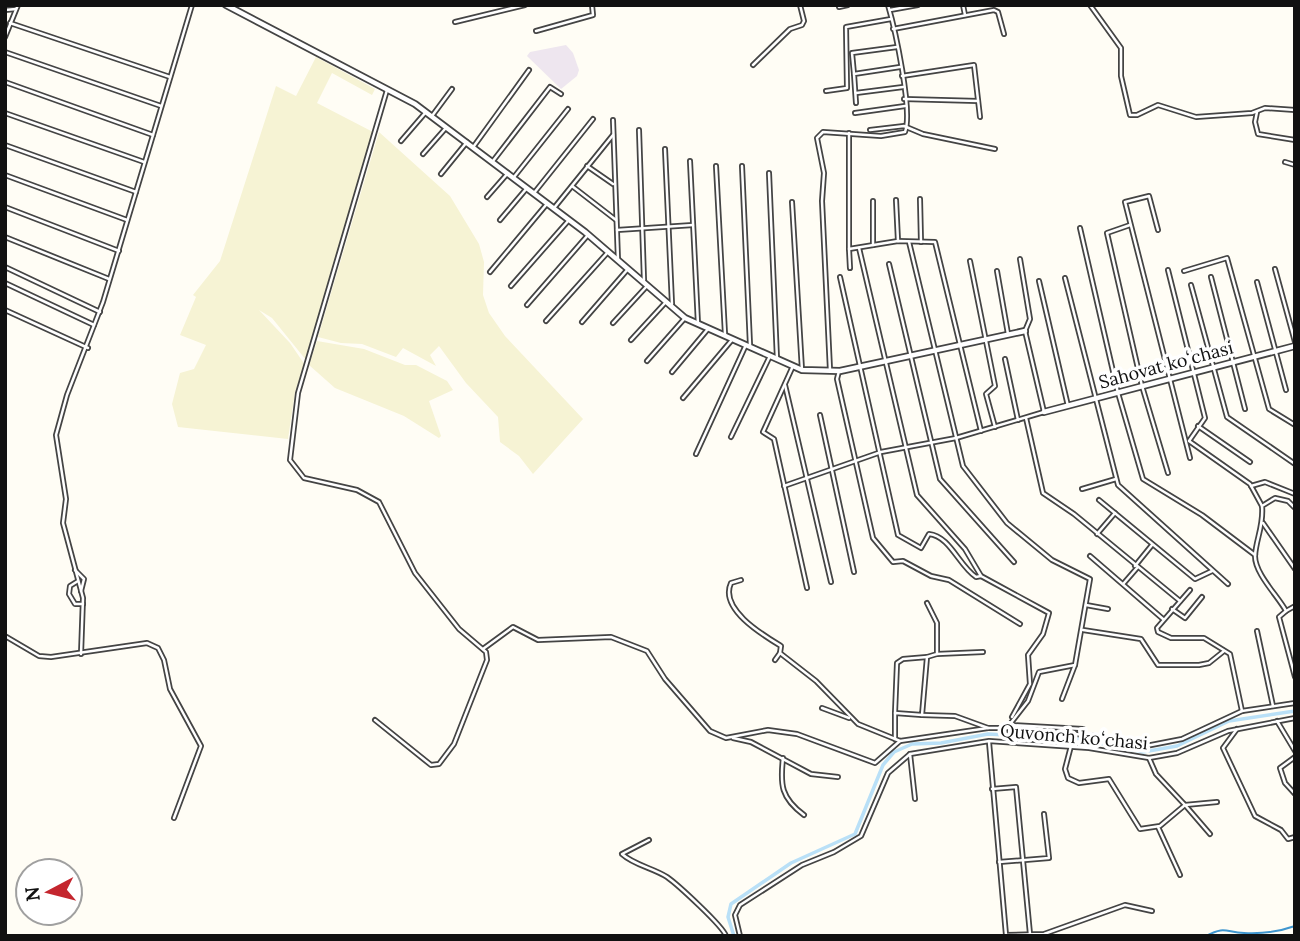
<svg xmlns="http://www.w3.org/2000/svg" width="1300" height="941" viewBox="0 0 1300 941" font-family="Lora,serif">
<style>
.industrial{fill:#eee6ef}
.farmland{fill:#f6f3d4}
.lines{fill:none;stroke-linecap:round;stroke-linejoin:round}
.stream{stroke:#3f96cf;stroke-width:2}
.canal{stroke:#b9e0f7;stroke-width:3.5}
.minor-casing{stroke:#444;stroke-width:6}
.tertiary-casing{stroke:#444;stroke-width:8}
.minor{stroke:#fff;stroke-width:2.5}
.tertiary{stroke:#fff;stroke-width:4.5}
.labels{text-anchor:middle;stroke-width:7;stroke-linejoin:round;paint-order:stroke}
.street-label{font-size:18px;fill:#111;stroke:#fff}
</style>
<rect width="100%" height="100%" fill="#fffdf5"/>
<!-- industrial -->
<path class="industrial" d="M566,45L573,53L579,70L577,76L561,89L527,56L530,52Z"/>
<!-- farmland -->
<g class="farmland">
<path d="M316,57L375,89L372,95L332,73L317,103L373,132L306,360L272,318L259,310L290,343L305,365L295,392L288,439L178,427L172,404L180,373L194,369L206,345L180,335L196,297L193,295L220,261L276,86L296,96Z"/>
<path d="M379,132L450,196L479,244L484,262L483,295L489,313L505,336L583,419L533,474L519,456L500,442L498,417L466,383L439,346L430,355L436,366L403,348L396,357L362,344L341,343L318,337Z"/>
<path d="M317,341L364,349L405,365H416L447,381L453,390L429,401L441,436L439,438L404,416L335,388L309,365Z"/>
</g>
<g class="lines">
<!-- stream -->
<path class="stream" d="M1206,936C1225,926 1225,932 1244,933C1262,934 1278,932 1295,926"/>
<!-- canal -->
<path class="canal" d="M734,936L728,917L731,904L791,863L855,834L883,765L894,752L912,744L941,743L988,734L1080,739L1143,752L1177,746L1229,721L1295,711"/>
<!-- minor casing -->
<g class="minor-casing">
<g id="minor">
<path d="M963,5L965,15"/>
<path d="M1090,5L1121,48V76L1130,115H1137L1158,105L1196,117L1252,113L1265,108L1295,110"/>
<path d="M839,7L848,5"/>
<path d="M5,10L16,9"/>
<path d="M890,10L918,5"/>
<path d="M455,22L525,5"/>
<path d="M10,23L170,77"/>
<path d="M893,29L994,10L998,12L1004,34"/>
<path d="M536,31L593,15L592,5"/>
<path d="M5,37L18,5"/>
<path d="M5,52L161,106"/>
<path d="M753,65L790,29L802,25L804,21L800,5"/>
<path d="M854,74L852,53L897,47"/>
<path d="M902,76L974,65L980,117"/>
<path d="M5,82L153,135"/>
<path d="M826,91L847,88L846,27L891,19"/>
<path d="M856,93L903,87"/>
<path d="M904,99L978,101"/>
<path d="M856,103L854,74L900,67"/>
<path d="M1257,112L1255,122L1258,134L1295,140"/>
<path d="M5,113L144,162"/>
<path d="M855,113L905,106"/>
<path d="M432,116L452,89"/>
<path d="M613,120L618,260"/>
<path d="M639,130L644,280"/>
<path d="M870,130L904,126L923,134L995,149"/>
<path d="M849,133V249L898,241L935,242L981,431"/>
<path d="M401,141L426,112"/>
<path d="M5,145L136,192"/>
<path d="M474,146L529,70"/>
<path d="M665,149L672,304"/>
<path d="M423,154L445,129"/>
<path d="M493,161L550,87L561,94"/>
<path d="M690,161L698,324"/>
<path d="M1285,162L1295,165"/>
<path d="M587,166L613,184"/>
<path d="M716,166L725,334"/>
<path d="M742,166L750,345"/>
<path d="M769,173L777,359"/>
<path d="M441,174L467,142"/>
<path d="M5,175L127,220"/>
<path d="M514,177L568,109"/>
<path d="M572,186L616,220"/>
<path d="M534,193L593,119"/>
<path d="M487,197L508,173"/>
<path d="M920,199L921,242"/>
<path d="M896,200L898,241"/>
<path d="M873,201V245"/>
<path d="M792,202L802,370"/>
<path d="M5,207L119,251"/>
<path d="M554,208L613,135"/>
<path d="M500,220L527,188"/>
<path d="M1130,225L1107,233L1142,386L1168,473"/>
<path d="M1080,228L1118,393L1143,479L1202,515L1255,555"/>
<path d="M617,230L693,225"/>
<path d="M1158,230L1149,196L1125,202L1190,458"/>
<path d="M5,237L109,279"/>
<path d="M909,242L963,466L1007,523L1052,560L1090,579L1075,665L1039,672L1028,701L1010,724L1008,742"/>
<path d="M859,248L917,495L965,549L981,576L1049,613L1043,634L1028,655L1030,684L1012,717"/>
<path d="M849,249L850,268"/>
<path d="M970,261L995,386L986,394L995,427"/>
<path d="M889,264L940,479L1014,562"/>
<path d="M5,267L100,312"/>
<path d="M1275,269L1295,342"/>
<path d="M1168,270L1205,418L1189,441L1250,484L1262,506"/>
<path d="M997,271L1008,334"/>
<path d="M1184,271L1227,258L1269,409L1295,425"/>
<path d="M490,272L546,205"/>
<path d="M840,277L898,535L921,548L929,534C950,536 959,566 976,577L981,576"/>
<path d="M1211,277L1245,409"/>
<path d="M1065,278L1118,485L1228,584"/>
<path d="M1039,281L1068,406"/>
<path d="M1257,282L1286,390"/>
<path d="M5,283L94,325"/>
<path d="M1191,285L1227,417L1295,464"/>
<path d="M511,286L569,220"/>
<path d="M527,305L588,235"/>
<path d="M5,310L88,348"/>
<path d="M546,321L608,252"/>
<path d="M582,322L628,269"/>
<path d="M613,323L647,286"/>
<path d="M631,340L665,303"/>
<path d="M1005,359L1018,420"/>
<path d="M647,361L685,318"/>
<path d="M793,366L763,432L774,439L807,588"/>
<path d="M830,370L822,201L824,173L817,138L823,132L881,136L905,132C913,111 895,29 888,5"/>
<path d="M839,371L837,379L873,538L893,562L903,561L931,576L949,580L1020,624"/>
<path d="M672,372L708,329"/>
<path d="M785,385L831,582"/>
<path d="M683,398L731,341"/>
<path d="M820,415L854,572"/>
<path d="M1026,418L1043,493L1074,514L1180,601"/>
<path d="M1198,426L1250,462"/>
<path d="M731,437L770,356"/>
<path d="M696,454L745,347"/>
<path d="M784,486L881,452L956,438L1044,412L1025,331L1030,319L1020,259"/>
<path d="M1251,486L1265,482L1295,494"/>
<path d="M1082,489L1116,479"/>
<path d="M1099,500L1195,579L1212,571"/>
<path d="M1295,508L1288,501L1275,498L1262,506C1264,525 1256,539 1255,556C1255,574 1278,596 1286,611L1279,617L1295,677"/>
<path d="M1263,523L1295,569"/>
<path d="M1097,534L1115,513"/>
<path d="M1090,556L1163,619"/>
<path d="M1135,566L1152,545"/>
<path d="M75,570L84,579L81,591"/>
<path d="M741,580L731,583C719,609 763,635 781,646L780,653L816,681L858,724L900,741L988,728H1010L1096,736L1146,746L1182,739L1242,711L1295,703"/>
<path d="M78,581L70,586L69,594L75,604H83"/>
<path d="M1124,583L1137,568"/>
<path d="M1190,590L1157,628L1158,632L1171,638H1204L1230,654L1242,711"/>
<path d="M1086,605L1108,609"/>
<path d="M1172,609L1185,618L1202,597"/>
<path d="M1286,611L1295,606"/>
<path d="M1083,630L1141,639L1158,665H1199L1209,663L1224,651"/>
<path d="M1257,631L1273,706"/>
<path d="M5,636L39,656L51,657L147,643L158,648L164,660L170,689L201,746L174,818"/>
<path d="M483,649L513,627L538,640L611,637L647,651L665,679L710,731L726,738L768,730L797,734L875,763L900,741"/>
<path d="M81,654L83,598L63,523L66,499L56,435L67,395L103,302L192,5"/>
<path d="M937,654L983,652"/>
<path d="M775,660L780,653"/>
<path d="M1062,699L1075,665"/>
<path d="M822,708L849,718"/>
<path d="M895,713L897,663L903,659L927,657"/>
<path d="M922,715L955,716L988,728"/>
<path d="M375,720L431,765L439,764L454,744L487,660L486,652L459,629L415,573L379,502L357,490L304,478L290,460L298,393L387,90"/>
<path d="M1277,721L1295,751"/>
<path d="M1010,725L1083,729"/>
<path d="M1237,729L1223,748L1255,816L1281,830L1288,839L1295,837"/>
<path d="M733,738L751,742L811,774L838,777"/>
<path d="M895,739V713L922,715L927,657L937,654V623L927,603"/>
<path d="M989,742L1006,935L1044,934L1125,905L1152,911"/>
<path d="M1071,746L1065,769L1068,778L1079,783L1109,779L1140,829L1160,826L1185,805L1210,834"/>
<path d="M910,754L915,799"/>
<path d="M1295,757L1280,768L1285,783L1295,794"/>
<path d="M783,758C780,785 781,798 804,815"/>
<path d="M1149,758L1156,774L1185,805L1217,802"/>
<path d="M992,789L1016,787L1030,934"/>
<path d="M1158,827L1180,875"/>
<path d="M649,840L622,854C634,865 653,868 667,877C677,884 723,926 726,936"/>
<path d="M999,862L1049,858L1044,814"/>
<path d="M740,936L735,915L740,905L802,865L834,852L861,836L888,773L910,754L989,741L1089,748L1149,758L1177,753L1228,731L1295,718"/>
</g>
</g>
<!-- tertiary casing -->
<g class="tertiary-casing">
<g id="tertiary">
<path d="M226,5L415,104L585,232L685,318L802,370L840,371L1025,331"/>
<path d="M1044,412L1295,346"/>
</g>
</g>
<!-- minor -->
<use href="#minor" class="minor"/>
<!-- tertiary -->
<use href="#tertiary" class="tertiary"/>
</g>
<g class="labels">
<!-- street labels -->
<g class="street-label">
<text transform="translate(1166 365) rotate(-15)" y="6">Sahovat koʻchasi</text>
<text transform="translate(1074 737) rotate(5)" y="6">Quvonch koʻchasi</text>
</g>
</g>
<!-- border -->
<rect width="1300" height="941" fill="none" stroke="#111111" stroke-width="14"/>
<!-- north arrow -->
<g transform="translate(49 892) rotate(263)"><circle r="33" fill="#ffffff" stroke="#a0a0a0" stroke-width="2"/>
<path d="M0-5L12 26L0 18L-12 26Z" fill="#c4262e"/>
<text y="-10" font-size="19" font-weight="bold" text-anchor="middle" fill="#111111">N</text>
</g>
</svg>
